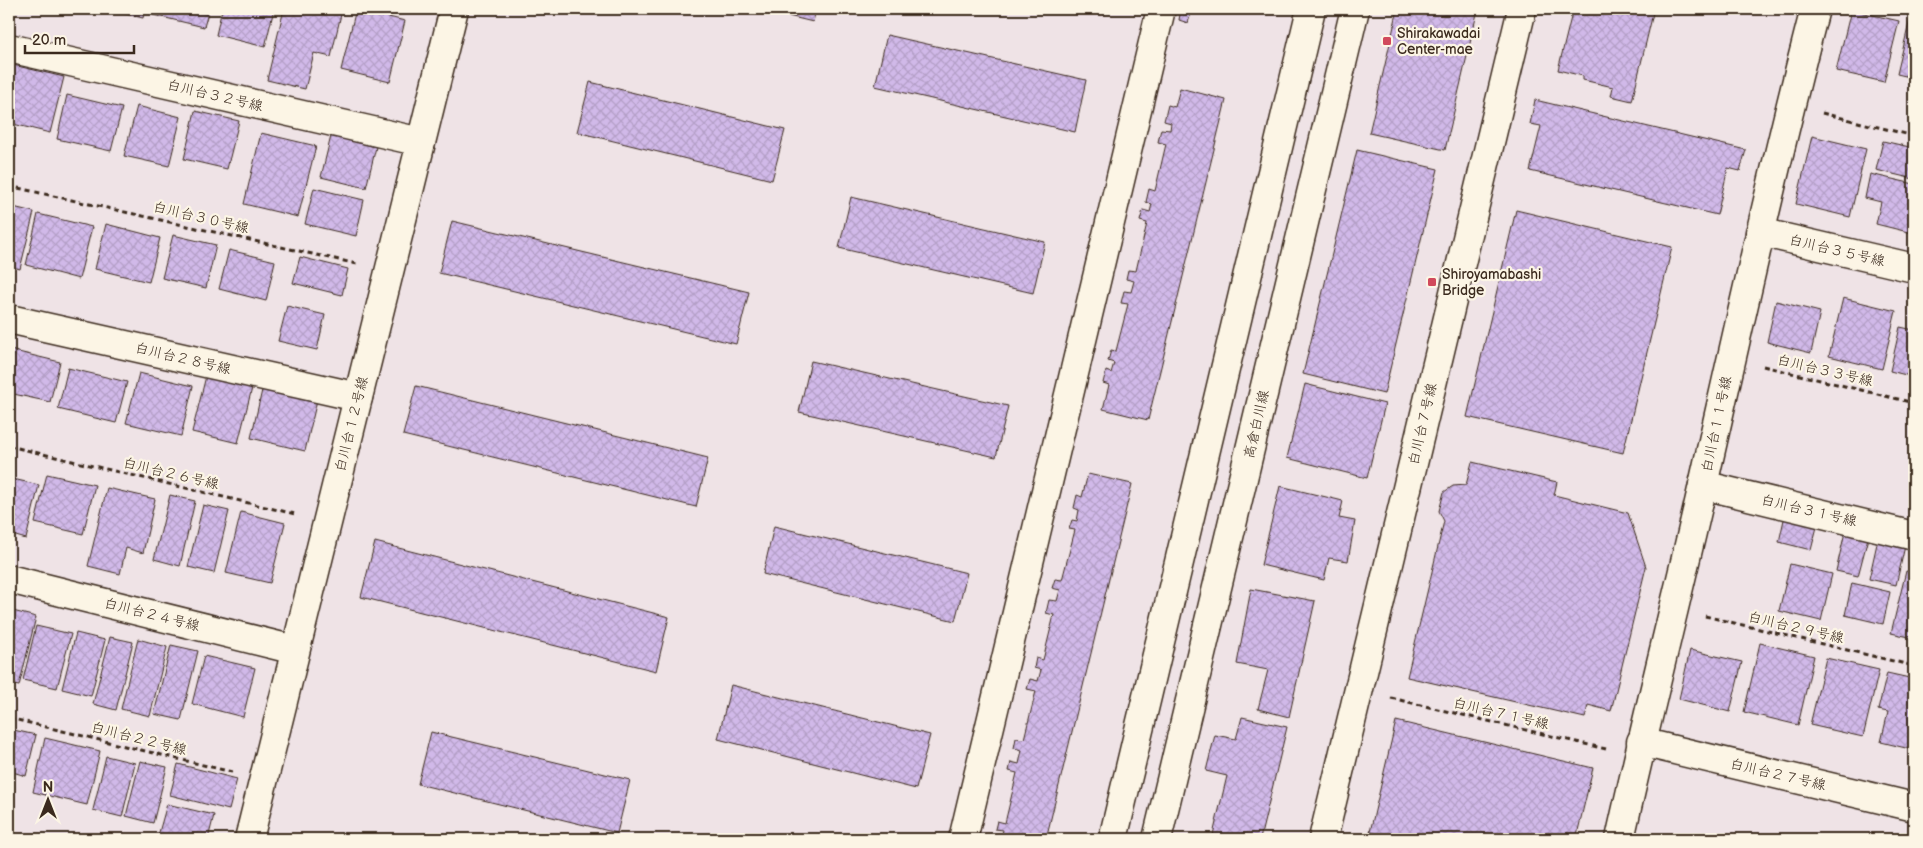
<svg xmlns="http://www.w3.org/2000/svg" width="1923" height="848" viewBox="0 0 1923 848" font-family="'Balsamiq Sans','Klee One',sans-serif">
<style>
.building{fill:url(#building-cross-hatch);stroke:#3b2a1e}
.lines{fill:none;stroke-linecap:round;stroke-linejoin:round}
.minor-casing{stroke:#3b2a1e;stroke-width:31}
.path{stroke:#3b2a1e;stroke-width:3;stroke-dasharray:5 4;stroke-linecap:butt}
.minor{stroke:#fcf5e5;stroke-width:28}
.poi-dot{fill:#d1495b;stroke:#fcf5e5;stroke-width:2}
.labels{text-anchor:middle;stroke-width:4.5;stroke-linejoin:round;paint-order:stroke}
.poi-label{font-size:14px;fill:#3b2a1e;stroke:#fcf5e5;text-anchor:start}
.street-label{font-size:14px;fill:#3b2a1e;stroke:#fcf5e5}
</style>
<defs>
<pattern id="building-cross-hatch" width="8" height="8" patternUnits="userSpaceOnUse" patternTransform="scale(1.25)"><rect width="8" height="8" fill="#d1b9e9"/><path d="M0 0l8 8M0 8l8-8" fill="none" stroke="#b49fc7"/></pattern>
</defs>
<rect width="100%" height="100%" fill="#efe3e6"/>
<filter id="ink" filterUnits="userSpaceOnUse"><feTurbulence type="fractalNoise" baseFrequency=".02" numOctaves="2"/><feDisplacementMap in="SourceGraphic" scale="10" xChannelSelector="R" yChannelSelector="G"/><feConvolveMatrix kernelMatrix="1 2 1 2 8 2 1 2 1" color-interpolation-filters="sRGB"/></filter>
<g filter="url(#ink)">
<!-- building -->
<g class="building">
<path d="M104,9H145L143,18Z"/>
<path d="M154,9H209L204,27L153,15Z"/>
<path d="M222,9H274L265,47L216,35Z"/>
<path d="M284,9H334L342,10L331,57L314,53L305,89L267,80Z"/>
<path d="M356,9L405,21L390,82L341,70Z"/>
<path d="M759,9H816L813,22Z"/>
<path d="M1181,9H1192L1188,23L1179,20Z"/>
<path d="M1398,9H1478L1445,150L1369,133Z"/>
<path d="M1573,9H1654L1632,101L1611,96L1613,87L1583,80V76L1558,70Z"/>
<path d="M1851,10L1899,21L1884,82L1836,71Z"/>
<path d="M1910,19L1914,20V78L1897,74Z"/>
<path d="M887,35L1086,80L1075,132L875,86Z"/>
<path d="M9,64L64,77L50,133L9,123Z"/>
<path d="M590,82L785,130L772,180L577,132Z"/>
<path d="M1180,88L1226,100L1148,420L1103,409L1109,385L1103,383L1106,371L1111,373L1114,363L1108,361L1111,350L1116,351L1128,304L1121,303L1124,291L1131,292L1134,281L1126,279L1128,270L1136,271L1147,223L1140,221L1143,210L1150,212L1152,204L1146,202L1149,189L1155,191L1166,144L1158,142L1161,129L1170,130L1171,123L1164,121L1168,105L1175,107Z"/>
<path d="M67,95L122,108L111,151L57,139Z"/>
<path d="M1535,100L1746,150L1740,171L1728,168L1717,215L1530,171L1541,126L1530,124Z"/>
<path d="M137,106L181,117L169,166L124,156Z"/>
<path d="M195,111L239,121L227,169L184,159Z"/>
<path d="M261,133L316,146L298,217L244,204Z"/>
<path d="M331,136L376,147L366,188L321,177Z"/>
<path d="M1812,136L1866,149L1850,217L1796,204Z"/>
<path d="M1883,141L1914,148V179L1876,170Z"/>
<path d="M1357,150L1438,169L1384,394L1303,374Z"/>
<path d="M1870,174L1914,184V223L1912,233L1876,224L1881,202L1865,198Z"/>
<path d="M314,188L364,200L356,236L305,224Z"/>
<path d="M851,197L1045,242L1033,293L839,248Z"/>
<path d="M9,206L34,212L20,269L9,266Z"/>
<path d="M1516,210L1672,247L1623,453L1467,417Z"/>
<path d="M38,214L92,227L79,279L26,265Z"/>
<path d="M452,221L749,292L736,344L439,273Z"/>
<path d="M106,224L160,238L149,282L95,269Z"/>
<path d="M173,235L216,245L206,288L162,278Z"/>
<path d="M229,250L275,261L266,301L219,289Z"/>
<path d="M300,257L348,269L342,295L293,283Z"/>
<path d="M1843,298L1896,311L1882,369L1829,356Z"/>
<path d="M1776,301L1820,312L1811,353L1767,342Z"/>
<path d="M287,306L325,315L317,350L278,341Z"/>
<path d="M1900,327L1914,330V377L1890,371Z"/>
<path d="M10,350L60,362L50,402L9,393Z"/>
<path d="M811,361L1008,406L996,457L799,412Z"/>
<path d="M68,368L127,382L116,423L58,409Z"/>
<path d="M139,373L193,386L181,436L126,423Z"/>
<path d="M206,376L252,388L238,443L192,432Z"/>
<path d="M1305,384L1385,404L1367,478L1287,458Z"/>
<path d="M263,386L317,400L305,451L251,438Z"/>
<path d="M416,386L708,458L696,507L403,435Z"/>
<path d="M1472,462L1557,482L1554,495L1628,513L1646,567L1611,711L1588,705L1585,718L1407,677L1444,521L1439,511L1444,492L1453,486L1466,485Z"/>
<path d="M47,474L95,485L83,534L35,523Z"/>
<path d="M1088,474L1132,484L1046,839H1001L1003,830L995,829L997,821L1005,823L1017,773L1009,771L1011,762L1019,764L1022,750L1014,748L1016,738L1024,739L1036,691L1027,689L1030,679L1038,681L1041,670L1034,668L1036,658L1043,660L1054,615L1046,613L1049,600L1057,601L1060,590L1052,588L1055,579L1062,580L1075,530L1069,529L1072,520L1077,521L1079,510L1074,508L1077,495L1082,497Z"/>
<path d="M13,479L39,485L26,539L9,534V486H11Z"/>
<path d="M1280,486L1343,501L1339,518L1355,521L1348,561L1329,558L1324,580L1261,565Z"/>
<path d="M107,488L155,499L143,553L126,548L120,574L88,566Z"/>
<path d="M170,495L195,501L180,566L154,559Z"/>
<path d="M203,505L229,511L214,573L188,567Z"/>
<path d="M241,512L285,523L270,583L226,573Z"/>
<path d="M1785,515L1818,523L1811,550L1779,542Z"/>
<path d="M774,526L967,573L955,621L763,574Z"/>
<path d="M1845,532L1868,538L1858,576L1836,571Z"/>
<path d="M1878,539L1905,546L1896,585L1869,579Z"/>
<path d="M375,542L669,617L656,671L361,597Z"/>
<path d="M1790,564L1832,574L1821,621L1779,611Z"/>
<path d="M1906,571L1914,573V638L1891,633Z"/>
<path d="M1852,583L1890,592L1883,624L1845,615Z"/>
<path d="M1251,589L1315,601L1289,717L1258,709L1268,670L1237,664Z"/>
<path d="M9,610L36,617L19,686L9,684Z"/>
<path d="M36,626L71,634L57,688L23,680Z"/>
<path d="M76,633L105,640L91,696L62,689Z"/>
<path d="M110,637L133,642L116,710L93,704Z"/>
<path d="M138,639L167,647L150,716L121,709Z"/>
<path d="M1760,643L1814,656L1798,725L1744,712Z"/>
<path d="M171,645L198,651L181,720L154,714Z"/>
<path d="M1690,650L1742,662L1730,712L1679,699Z"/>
<path d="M204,656L255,668L243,717L192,704Z"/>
<path d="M1826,658L1879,670L1863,737L1810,725Z"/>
<path d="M1887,673L1914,679V750L1881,742L1888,712L1878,710Z"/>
<path d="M731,685L930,735L916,789L718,739Z"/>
<path d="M1242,717L1287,727L1260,839H1212L1227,776L1206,771L1215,735L1236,739Z"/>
<path d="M1396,721L1593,768L1576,839H1402L1370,832Z"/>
<path d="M9,729L36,735L26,776L9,771Z"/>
<path d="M431,732L630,780L617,833L418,784Z"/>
<path d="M45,738L100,751L87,805L33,792Z"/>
<path d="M106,756L135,763L122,817L93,810Z"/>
<path d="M140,761L167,767L153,823L126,816Z"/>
<path d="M178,764L237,779L229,810L170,795Z"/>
<path d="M167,804L214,815L208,839H170L158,836Z"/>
</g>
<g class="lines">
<!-- minor casing -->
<g class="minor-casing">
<g id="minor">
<path d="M9,48L421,142"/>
<path d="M1760,232L1914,268"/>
<path d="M9,319L358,397"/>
<path d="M1703,485L1914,536"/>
<path d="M9,579L295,650"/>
<path d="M1641,742L1914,807"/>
<path d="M249,839L454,9"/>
<path d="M963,839L1161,9"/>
<path d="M1113,839L1311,9"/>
<path d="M1157,839L1355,9"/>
<path d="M1323,839L1522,9"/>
<path d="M1620,839C1646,721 1676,603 1703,485C1739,326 1774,167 1815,9"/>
</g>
</g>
<!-- path -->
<g class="path">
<path d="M1822,113L1914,136"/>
<path d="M9,186L357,264"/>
<path d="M1763,366L1914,403"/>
<path d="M9,446L295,514"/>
<path d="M1705,616L1914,666"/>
<path d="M1391,698L1606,749"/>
<path d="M9,718L232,772"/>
</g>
<!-- minor -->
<use href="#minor" class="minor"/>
</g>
</g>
<!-- markers -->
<g class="poi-dot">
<rect x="1382" y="36" width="10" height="10" rx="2.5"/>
<rect x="1427" y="277" width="10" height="10" rx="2.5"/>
</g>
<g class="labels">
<!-- poi labels -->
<g class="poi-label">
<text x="1397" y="38">Shirakawadai<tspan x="1397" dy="16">Center-mae</tspan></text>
<text x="1442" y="279">Shiroyamabashi<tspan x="1442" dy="16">Bridge</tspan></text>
</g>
<!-- street labels -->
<g class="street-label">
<text transform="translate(215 95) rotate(13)" y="5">白川台３２号線</text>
<text transform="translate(201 217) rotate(13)" y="5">白川台３０号線</text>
<text transform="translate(1837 250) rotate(13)" y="5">白川台３５号線</text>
<text transform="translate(183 358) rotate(13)" y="5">白川台２８号線</text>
<text transform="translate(1825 370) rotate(13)" y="5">白川台３３号線</text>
<text transform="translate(351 424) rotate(-76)" y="5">白川台１２号線</text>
<text transform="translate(1256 424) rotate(-77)" y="5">高倉白川線</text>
<text transform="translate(1422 424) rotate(-77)" y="5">白川台７号線</text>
<text transform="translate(1716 424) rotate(-78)" y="5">白川台１１号線</text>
<text transform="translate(171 473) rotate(13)" y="5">白川台２６号線</text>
<text transform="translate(1809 510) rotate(13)" y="5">白川台３１号線</text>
<text transform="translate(152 614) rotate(14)" y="5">白川台２４号線</text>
<text transform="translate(1796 627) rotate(13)" y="5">白川台２９号線</text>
<text transform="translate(1501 713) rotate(13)" y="5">白川台７１号線</text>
<text transform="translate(139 738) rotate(14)" y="5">白川台２２号線</text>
<text transform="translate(1778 774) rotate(13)" y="5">白川台２７号線</text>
</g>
</g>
<!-- margin -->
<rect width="1923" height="848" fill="none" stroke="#fcf5e5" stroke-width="30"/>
<rect x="15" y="15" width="1893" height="818" fill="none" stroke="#3b2a1e" stroke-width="2" filter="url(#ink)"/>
<!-- north arrow -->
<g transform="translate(48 800)" stroke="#fcf5e5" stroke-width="4" paint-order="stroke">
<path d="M0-4L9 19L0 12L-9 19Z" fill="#3b2a1e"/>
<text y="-8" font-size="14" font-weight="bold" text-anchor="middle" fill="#3b2a1e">N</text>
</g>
<!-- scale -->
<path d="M25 45v8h109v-8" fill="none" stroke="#3b2a1e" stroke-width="2.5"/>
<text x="32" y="45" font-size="15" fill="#3b2a1e" stroke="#fcf5e5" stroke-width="4" paint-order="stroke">20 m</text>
</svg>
